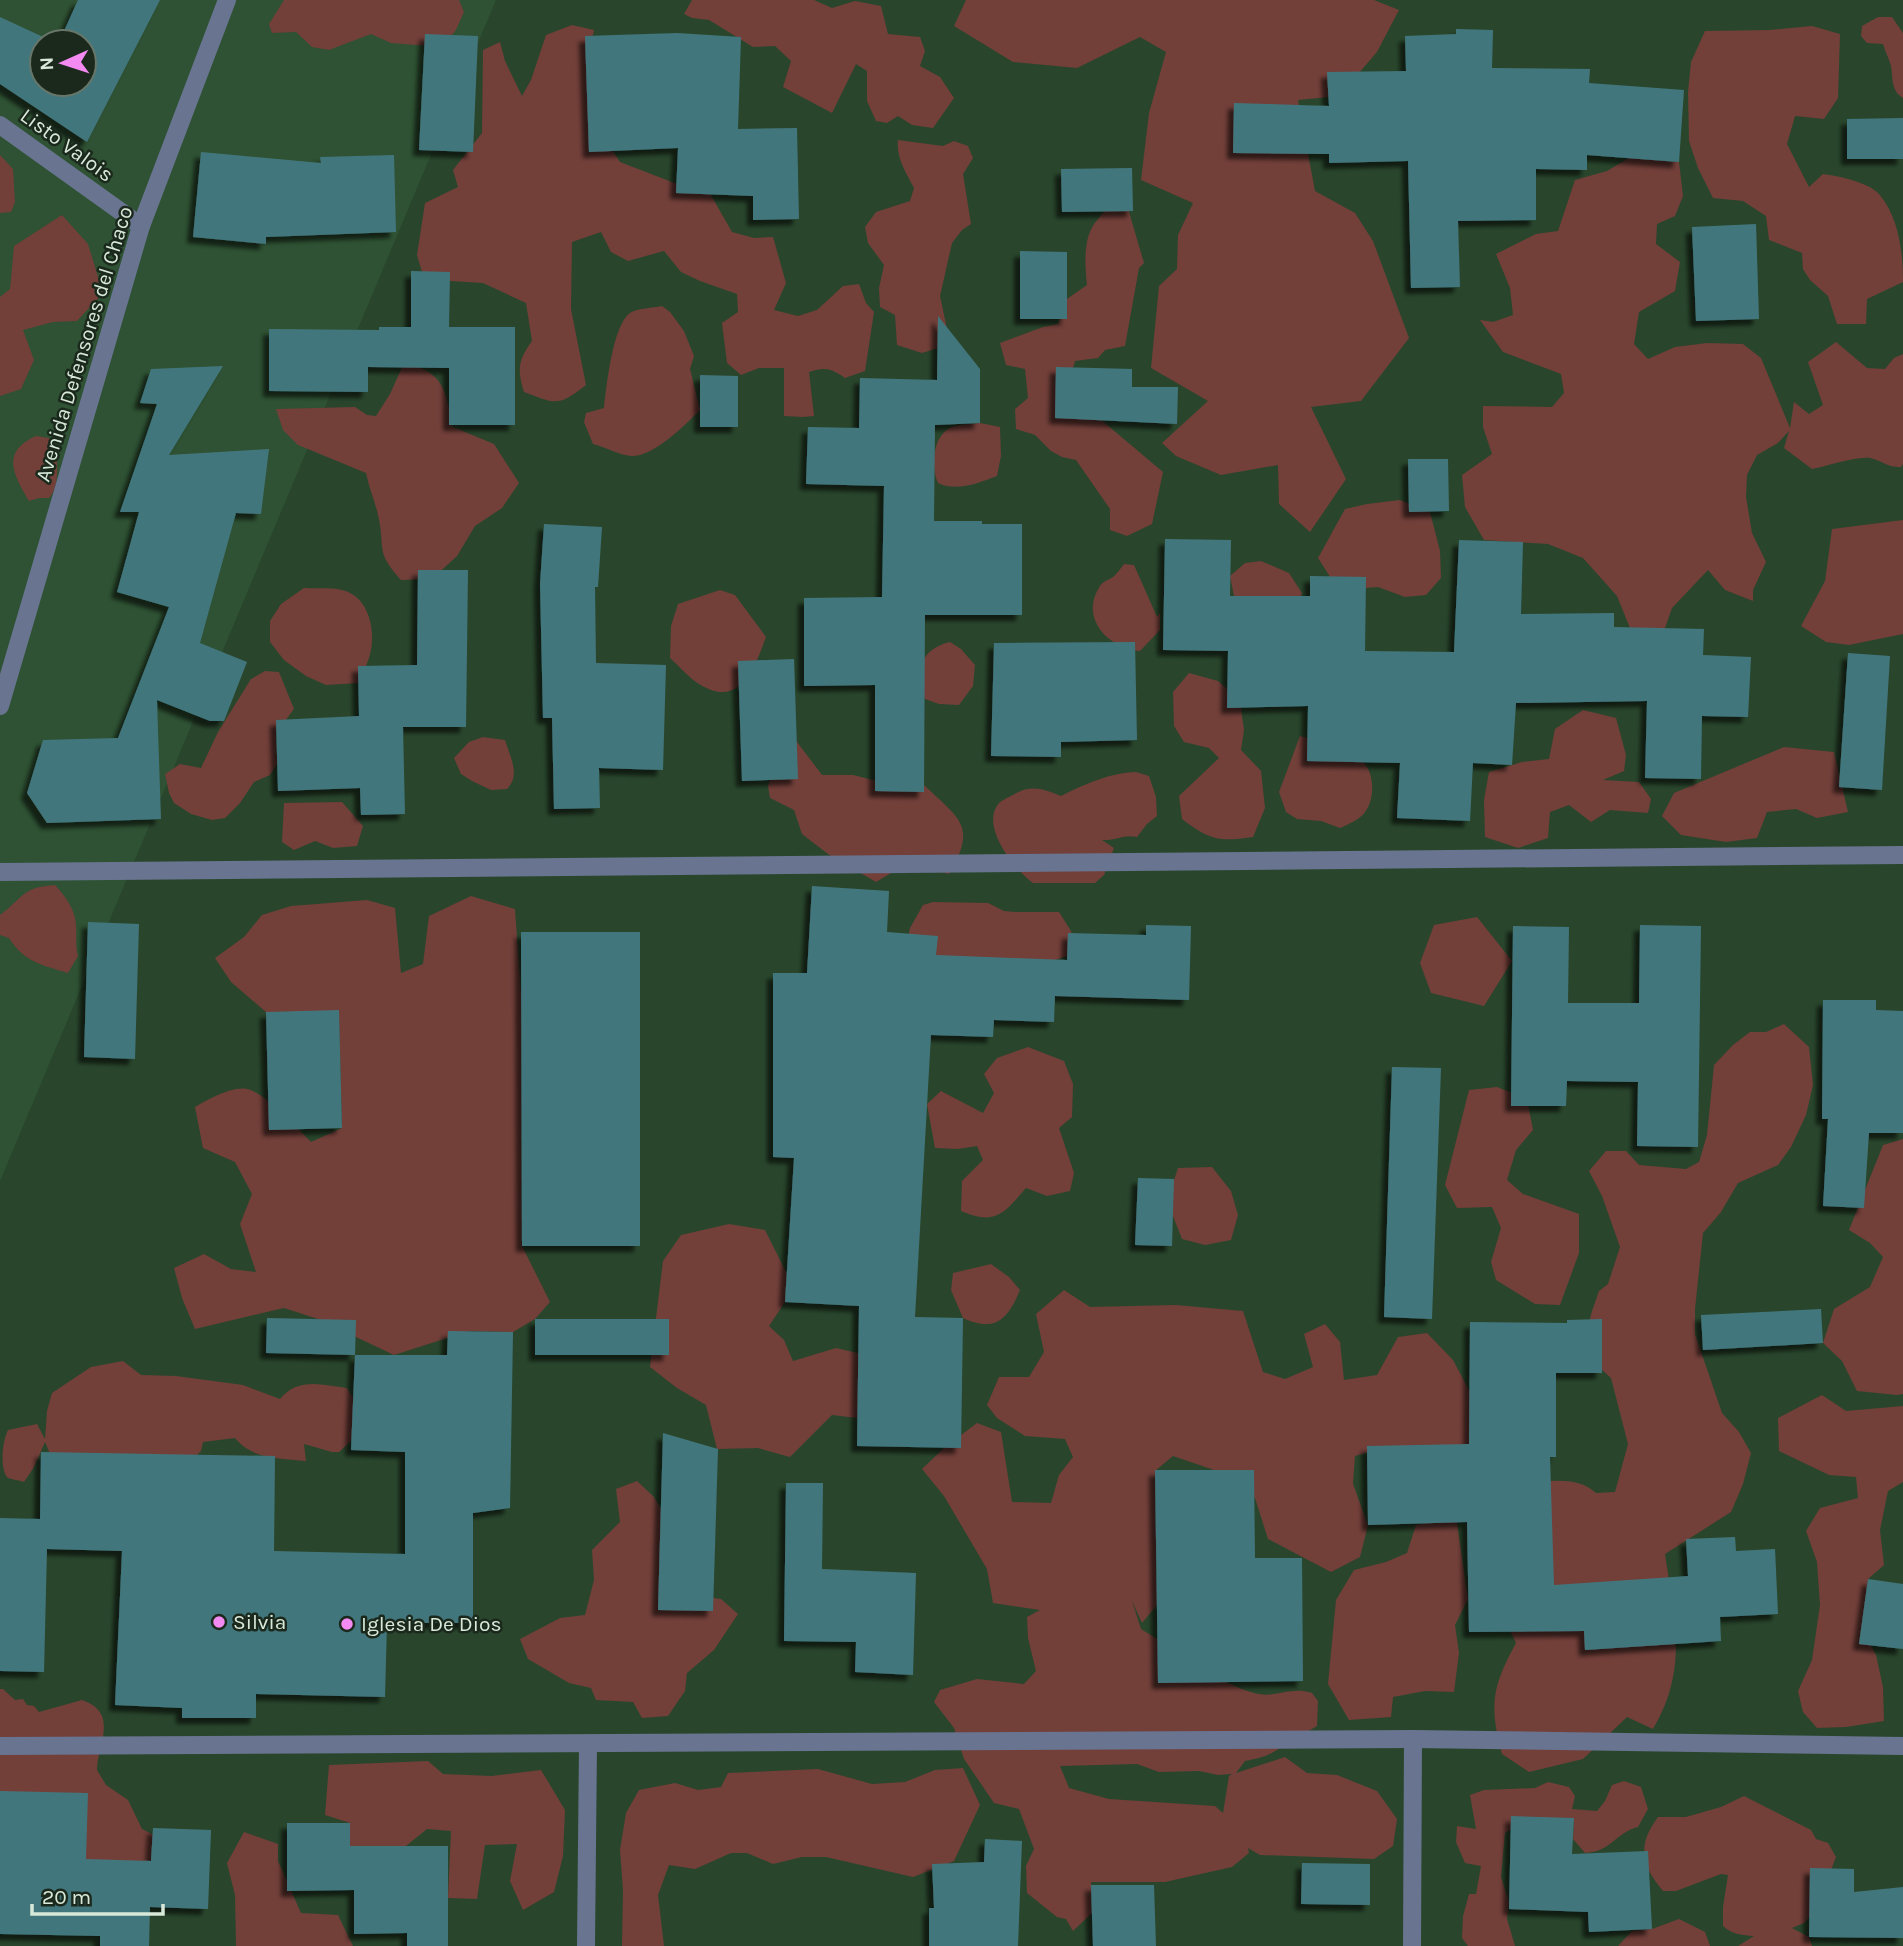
<svg xmlns="http://www.w3.org/2000/svg" width="1903" height="1946" viewBox="0 0 1903 1946" font-family="Karla,sans-serif">
<style>
.built{fill:#2e5233;fill-rule:evenodd}
.green{fill:#723f39;fill-rule:evenodd}
.building{fill:#43767d;filter:url(#shadow)}
.lines{fill:none;stroke-linecap:round;stroke-linejoin:round}
.minor{stroke:#697490;stroke-width:18}
.poi-dot{fill:#f38af2;stroke:#1b291d;stroke-width:2.5}
.labels{text-anchor:middle;stroke-width:5;stroke-linejoin:round;paint-order:stroke}
.street-label{font-size:21px;fill:#d8e9d9;stroke:#1b291d}
.poi-label{font-size:21px;fill:#d8e9d9;stroke:#1b291d;text-anchor:start}
</style>
<defs>
<filter id="shadow"><feDropShadow dx="-6" dy="6" stdDeviation="2" flood-color="#0009"/></filter>
</defs>
<rect width="100%" height="100%" fill="#29462c"/>
<!-- built -->
<path class="built" d="M0,0H496L0,1181ZM42,42H84V84H42Z"/>
<!-- green -->
<g class="green">
<path d="M284,0H459L464,12L456,30L442,47L391,43L371,34L329,50L312,47L296,32L272,33L269,24Z"/>
<path d="M692,0H814L832,8L855,1L881,6L888,34L920,37L925,51L920,66L940,77L954,98L933,128L912,125L898,116L887,123L876,121L867,101V71L856,64L832,113L783,87L791,61L775,46L753,47L709,20L692,18L684,14Z"/>
<path d="M966,0H1374L1399,10L1377,52L1339,96L1298,100L1315,191L1355,213L1373,241L1409,338L1361,401L1311,407L1346,479L1310,532L1279,504L1278,465L1221,475L1176,456L1162,443L1208,401L1151,368L1159,286L1177,269L1178,235L1193,203L1141,180L1149,113L1166,52L1140,37L1077,68L1013,62L954,26Z"/>
<path d="M1878,17H1892L1903,33V98C1891,91 1893,78 1891,66C1889,59 1885,51 1883,44L1867,43L1861,36L1862,26Z"/>
<path d="M572,25L594,30L586,67L609,145L620,162L677,184L708,190L732,232L754,238L773,237L786,283L774,310L798,316L817,310L843,286L859,284L866,303L874,312L865,371L845,378C831,368 825,367 809,372L814,416L803,417L784,416V368H759L741,375L727,363L722,323L738,312L737,294L700,281L681,272L664,251L628,261L611,252L601,232L572,242L571,309L586,385C558,407 556,404 524,392C517,370 518,360 532,341L526,303L483,283L450,281L422,272L417,255L425,203L458,187L453,170L482,133L483,50L500,42L505,61L522,96L531,80L546,35Z"/>
<path d="M1812,26L1840,34L1838,98L1824,119L1795,116L1787,144L1809,187L1823,174C1838,176 1868,182 1879,194C1899,217 1903,253 1903,282L1867,299L1866,324H1837L1828,296L1810,280L1803,269L1802,253L1769,240L1766,216L1743,201L1713,198L1698,168L1689,141L1688,92L1691,62L1705,31L1770,30Z"/>
<path d="M898,140L943,146L954,141L968,146L973,158L963,174L971,224L962,230L952,243L940,296L947,329L938,348L922,353L897,345L895,315L880,307L879,288L884,265L868,243L865,227L876,212L910,201L914,188C906,172 896,158 898,140Z"/>
<path d="M0,155L13,169L15,202L11,212L0,213Z"/>
<path d="M1629,158L1679,162L1683,196L1675,216L1657,224L1656,244L1680,262L1675,291L1639,312L1634,344L1648,359L1675,347L1707,343L1743,344L1761,358L1790,428L1794,402L1809,414L1823,405L1808,362L1836,342L1867,368L1885,369L1894,358L1903,354V464L1901,467C1887,467 1886,463 1874,459C1860,454 1829,466 1812,469L1784,448L1789,431L1778,443L1757,455L1747,475L1746,497L1752,533L1766,562L1753,590V601L1725,590L1708,570L1672,608L1655,656L1634,638L1617,596L1583,558L1548,544L1484,540L1465,507L1462,475L1492,454L1483,427V406L1552,407L1564,393L1561,374L1503,352L1480,320L1493,322L1513,315L1510,288L1496,254L1536,234L1558,231L1575,180L1607,171Z"/>
<path d="M1111,201L1127,205L1144,263L1139,268L1125,346L1105,350L1098,358L1075,361L1059,417L1100,419L1163,472L1152,524L1127,536L1110,530V509L1076,460L1062,457L1051,451L1035,435L1016,429L1015,409L1028,398L1025,369L1006,365L1000,343L1043,327L1058,324L1067,299L1087,285C1085,266 1083,241 1094,224C1100,216 1106,211 1111,201Z"/>
<path d="M62,215L88,244L103,293L77,321L53,322L23,330L34,360L21,389L0,396V297L10,289L14,246Z"/>
<path d="M662,306L670,312L684,331L694,356L690,369L700,410C685,425 654,457 631,456C619,455 605,447 593,444L584,422L586,413L604,408C606,388 613,324 630,313C638,308 653,308 662,306Z"/>
<path d="M404,363C445,372 445,390 453,427L494,444L519,483L502,508L475,526L457,556L432,579L401,580C374,550 386,549 378,515C375,501 369,488 366,473L298,445L283,430L276,409L355,407L367,415L376,416L390,394Z"/>
<path d="M980,423L1000,427L1001,456L997,476C979,483 956,492 938,483C931,467 932,435 952,427C960,424 971,424 980,423Z"/>
<path d="M36,436L49,438C59,451 61,486 49,498H39L29,501C14,475 0,452 36,436Z"/>
<path d="M1400,500L1430,512L1440,551L1441,578L1426,595L1405,597L1378,587L1353,589L1334,583L1318,558L1345,509L1367,504Z"/>
<path d="M1903,520V634L1849,645L1826,642L1801,626L1825,581L1832,529Z"/>
<path d="M1261,561L1289,573L1302,593L1295,611L1235,601L1230,576L1245,563Z"/>
<path d="M1124,564L1134,565L1157,617L1160,613V630L1140,651C1108,648 1079,618 1100,586C1103,581 1109,580 1113,577C1117,574 1121,568 1124,564Z"/>
<path d="M304,588C316,589 330,587 342,590C370,596 377,634 369,658C366,666 362,675 358,683L326,685L306,676L284,660L270,642V621L281,604Z"/>
<path d="M720,590L735,595L766,637C755,667 740,710 699,684C689,678 679,666 670,658L671,626L678,604Z"/>
<path d="M950,642L961,649L975,665L973,686L959,705L939,704L925,699C915,673 919,649 950,642Z"/>
<path d="M265,671L279,672L294,709L276,733L277,764L270,775L254,782L240,803L225,818L212,820L191,814L174,803L169,793L165,774L180,764L201,768L218,732L251,679Z"/>
<path d="M1189,673L1218,681L1240,701L1244,730L1241,750L1261,771L1265,808L1253,837C1218,842 1210,840 1182,819L1179,796L1219,758L1209,748L1184,742L1174,726L1173,692Z"/>
<path d="M1583,710L1616,718L1626,755L1624,771L1603,780L1639,782L1651,799L1648,813L1610,810L1591,822L1569,805L1550,812L1548,838L1518,848L1485,837L1484,800L1489,772L1522,762L1549,759L1555,729Z"/>
<path d="M1300,736C1316,740 1351,751 1363,762C1374,772 1375,796 1367,809C1362,819 1349,824 1340,828L1321,821L1297,819L1286,812L1279,792Z"/>
<path d="M483,737L505,740C510,757 521,775 507,789L491,790L472,781L461,774L454,758L469,742Z"/>
<path d="M797,742L822,775H853L897,786L924,785C959,819 978,825 949,874L908,863L876,882L828,854L802,834L794,810L770,798L768,786L782,750Z"/>
<path d="M1784,747L1834,752L1848,812L1817,818L1796,809L1767,812L1757,838L1726,842L1681,835L1662,816L1674,793Z"/>
<path d="M1136,772L1149,776L1156,797L1157,816L1147,824L1137,837C1124,834 1115,841 1102,840L1114,848L1104,875L1095,883H1033C1015,870 979,826 999,803C1002,800 1009,797 1013,795C1031,784 1043,789 1061,796C1085,784 1109,773 1136,772Z"/>
<path d="M342,802L363,826L357,846L333,848L315,841L294,850L282,842L284,803Z"/>
<path d="M55,885C65,896 76,910 76,926C77,937 75,945 78,956L68,973C42,965 24,962 9,938L0,935V915C24,897 22,887 55,885Z"/>
<path d="M471,896L515,909L521,994L522,1246L550,1302L535,1319L513,1332L469,1331L394,1355L318,1319L284,1308L195,1329L182,1298L174,1268L204,1254L231,1269L256,1272L240,1224L252,1194L235,1162L203,1148L195,1107C208,1100 231,1086 247,1089C264,1092 298,1129 311,1142L342,1128L339,1015L266,1012L231,982L215,958L244,937L262,915L291,906L367,900L395,908L401,973L423,964L429,916Z"/>
<path d="M933,902L988,903L1004,911L1015,912H1059L1071,931L1077,953L1055,960L965,976L907,942L910,928L923,905Z"/>
<path d="M1477,917L1512,961L1484,1006L1431,993L1420,963L1434,925Z"/>
<path d="M1784,1024L1809,1047L1813,1085L1806,1115L1791,1147L1778,1165L1738,1183L1721,1212L1703,1233L1695,1309V1334L1722,1413L1739,1432L1751,1453L1743,1484L1731,1512L1665,1554C1674,1618 1689,1668 1653,1729L1627,1717L1583,1759L1529,1772L1502,1754C1489,1706 1492,1687 1516,1643L1507,1624L1527,1483C1550,1481 1578,1476 1596,1493L1615,1492L1628,1444L1611,1378L1587,1356V1331L1592,1311L1599,1291L1608,1284L1620,1247L1602,1196L1589,1171L1606,1151H1626L1639,1165L1686,1169L1699,1162L1707,1135L1714,1065L1733,1045L1750,1032H1766Z"/>
<path d="M1028,1047L1064,1061L1073,1084L1072,1117L1059,1128L1074,1173L1070,1191L1047,1196L1026,1188C1004,1213 996,1226 961,1211L962,1181L983,1160L977,1146L958,1149L935,1148L927,1104L941,1091L983,1113L994,1093L984,1074L997,1058Z"/>
<path d="M1497,1087L1527,1099L1533,1130L1516,1150L1507,1180L1523,1194L1579,1214V1253L1560,1305L1535,1304L1496,1280L1491,1262L1501,1228L1492,1207L1457,1208L1445,1185L1469,1090Z"/>
<path d="M1903,1139V1394L1897,1395L1857,1391L1842,1361L1823,1343L1834,1309L1870,1287L1883,1257L1870,1243L1849,1230L1883,1145Z"/>
<path d="M1212,1167L1231,1191L1238,1215L1231,1240L1205,1245L1182,1239L1167,1201L1178,1168Z"/>
<path d="M729,1224L765,1230L787,1274L785,1302L769,1326L784,1340L793,1361L836,1348L875,1357L877,1394L857,1418L832,1415L790,1457L758,1448L717,1449L706,1405L677,1388L650,1367L663,1261L681,1235Z"/>
<path d="M991,1264L1009,1277L1020,1290C1008,1319 995,1333 963,1318L951,1290L953,1273Z"/>
<path d="M1064,1290L1090,1307L1176,1305L1243,1311L1263,1372L1285,1379L1313,1367L1304,1334L1325,1324L1340,1342L1344,1380L1377,1375L1398,1337L1427,1333L1453,1360L1470,1392L1490,1457L1392,1446L1355,1456L1353,1484L1368,1525L1360,1557L1331,1572L1268,1539L1255,1498L1214,1470L1173,1456L1155,1471L1157,1605L1142,1623L1132,1601L1141,1629C1175,1649 1217,1683 1254,1693C1276,1699 1289,1686 1312,1693L1318,1701L1317,1726L1305,1733H1295C1278,1753 1269,1756 1245,1761L1236,1773L1285,1757L1307,1773L1337,1775L1377,1791L1397,1819L1393,1846L1374,1859L1260,1855L1248,1848L1249,1853L1232,1867L1165,1882H1091L1092,1913L1073,1931L1066,1919L1057,1917L1027,1893L1026,1866L1034,1849L1019,1809L994,1803L964,1759L954,1728L934,1702L940,1690L977,1679L1024,1684L1036,1671L1028,1638L1027,1617L1040,1610L993,1603L987,1569L944,1496L922,1469L944,1448L977,1423L1001,1432L1012,1502L1051,1503L1059,1475L1073,1457L1065,1439L1025,1436L997,1418L987,1405L999,1377H1029L1044,1352L1036,1314ZM1137,1764L1159,1772L1199,1771L1218,1775L1232,1774L1229,1776L1223,1813L1215,1806L1109,1799L1069,1788L1060,1766Z"/>
<path d="M123,1361L141,1375L176,1376L243,1385L280,1399C298,1377 322,1385 347,1388L359,1408L353,1439L339,1452H332L304,1444L306,1461C280,1458 253,1460 235,1438L203,1442L201,1451L176,1476L54,1463L45,1442L34,1467L24,1482C19,1480 11,1480 7,1477C0,1468 2,1442 8,1430L37,1424L45,1439L47,1411L52,1393L91,1367Z"/>
<path d="M1822,1395L1846,1411L1903,1406V1482L1888,1491L1880,1530L1884,1565L1868,1579L1862,1629L1876,1655L1883,1687L1884,1721L1846,1727L1817,1728L1803,1712L1798,1691L1812,1660L1820,1605L1817,1562L1806,1531L1820,1508L1858,1498L1856,1477L1829,1475L1779,1451L1778,1418Z"/>
<path d="M637,1481L654,1497L672,1527L691,1595L721,1599L738,1614L714,1650L687,1673L685,1691L668,1716L642,1718L633,1702L596,1700L591,1688L569,1683L528,1659L520,1639L560,1618L585,1615L594,1580L592,1550L620,1522L616,1489Z"/>
<path d="M1456,1517L1468,1599L1455,1625L1459,1653L1454,1692L1425,1691L1393,1697L1391,1717L1349,1720L1328,1684L1336,1600L1354,1570L1386,1562L1407,1553L1416,1525Z"/>
<path d="M0,1689H3L15,1700L23,1699L27,1705L34,1706L39,1712L82,1700C120,1713 97,1745 97,1770L106,1785L128,1800L142,1829L160,1838L168,1890L0,1843Z"/>
<path d="M428,1761L443,1774L492,1776L541,1770L565,1810L563,1856L554,1892L523,1910L510,1881L517,1844L485,1845L477,1899L448,1898L451,1831L427,1829L401,1850L350,1854V1823L325,1815L329,1765Z"/>
<path d="M963,1768L980,1805L954,1861L913,1877L826,1857H802L773,1864L747,1853H731L695,1869L669,1865L658,1895L664,1946H622L623,1890L620,1850L626,1813L639,1790L675,1783L698,1790L721,1787L728,1773L818,1769L872,1784L905,1782L935,1770Z"/>
<path d="M1624,1781L1641,1787L1648,1809L1638,1827C1615,1833 1611,1852 1585,1853L1573,1839L1574,1818L1558,1824L1522,1823L1505,1833L1501,1877L1509,1902L1507,1919L1515,1946H1468L1462,1938L1463,1916L1469,1894H1476L1481,1866L1465,1863L1456,1842L1457,1826L1476,1829L1470,1795L1484,1790L1535,1788L1548,1782L1569,1787L1575,1796L1572,1809L1597,1811L1605,1801L1612,1785Z"/>
<path d="M1744,1796L1811,1830L1816,1839L1828,1843L1836,1857L1816,1910L1804,1923L1792,1928L1809,1937L1812,1946H1738L1754,1936C1742,1935 1733,1935 1723,1926V1907L1728,1875L1721,1874L1676,1891H1663C1641,1865 1637,1845 1658,1817H1686L1721,1807Z"/>
<path d="M244,1832L278,1844V1861L301,1913L338,1915L353,1946H236L235,1895L227,1863Z"/>
<path d="M1679,1919L1705,1932L1710,1946H1618L1632,1931L1652,1929Z"/>
</g>
<!-- building -->
<g class="building">
<path d="M78,0H160L87,142L0,84V17L54,42H42V84H84V42H59Z"/>
<path d="M1456,29L1493,30L1492,68L1590,69L1589,83L1684,90L1679,162L1587,155V170L1536,169V220L1458,221L1460,287L1411,288L1408,161L1329,163V154L1233,153L1234,103L1329,106L1327,72L1406,71L1405,36L1456,34Z"/>
<path d="M677,33L741,37L738,129L797,128L799,219L753,220V196L676,193L678,148L589,152L585,36Z"/>
<path d="M425,34L478,36L473,152L419,150Z"/>
<path d="M1903,118V159H1847V119Z"/>
<path d="M201,152L321,163L320,157L394,155L396,232L266,237V244L193,237Z"/>
<path d="M1132,168L1133,211L1062,212L1061,169Z"/>
<path d="M1756,224L1759,319L1696,321L1692,227Z"/>
<path d="M1020,251L1067,252V319H1020Z"/>
<path d="M411,271L450,272L449,327H515V425H449V368L368,367V392L269,391V329L379,330V327H411Z"/>
<path d="M938,316L980,369V423L935,425L934,521H982V524H1022V615H925L924,792L875,791V685L804,686V598L882,597L884,486L806,484L808,427L859,428L860,378L937,380Z"/>
<path d="M223,366L169,455L269,449L261,514L236,513L200,643L247,662L224,721H210L157,700L161,819L47,823L27,793L43,740L118,738L169,607L117,592L139,512H120L157,404L140,403L151,369Z"/>
<path d="M1056,367L1132,369V387H1178L1177,424L1055,418Z"/>
<path d="M700,375L738,376V427H700Z"/>
<path d="M1408,459H1448L1449,511L1409,512Z"/>
<path d="M544,524L602,527L598,587H595L596,663L666,665L663,770L599,768L600,808L554,809L552,718H543L540,584Z"/>
<path d="M1165,539L1231,540L1230,596H1310V576L1366,577L1365,651L1454,652L1459,540L1523,542L1521,614L1614,613V627L1704,629L1703,655L1751,657L1748,717L1702,716L1701,779L1645,778L1647,701L1516,703L1512,765L1473,763L1470,821L1397,818L1400,763L1307,761L1308,706L1227,708L1228,651L1163,650Z"/>
<path d="M418,570H468L466,727H403L405,814L361,815L360,788L278,791L276,720L359,716L358,666L417,665Z"/>
<path d="M1135,642L1137,740L1061,742V757L991,756L994,643Z"/>
<path d="M1848,653L1890,656L1882,790L1839,787Z"/>
<path d="M794,659L798,779L742,781L738,661Z"/>
<path d="M812,886L889,891L887,932L938,936L936,955L1067,960L1068,933L1146,935V925L1191,926L1189,1000L1055,996L1054,1022L994,1020L993,1037L931,1035L915,1317L963,1318L961,1448L857,1446L859,1306L785,1302L794,1158L773,1157V973H807Z"/>
<path d="M88,922L139,924L135,1059L84,1057Z"/>
<path d="M1640,925L1701,926L1698,1147L1637,1146L1638,1082L1567,1081L1566,1106H1511L1513,926L1569,927L1568,1003H1639Z"/>
<path d="M521,932H640V1246H522Z"/>
<path d="M1823,1000H1876V1010L1903,1011V1133H1869L1864,1208L1823,1206L1828,1119H1822Z"/>
<path d="M339,1010L342,1128L269,1130L266,1012Z"/>
<path d="M1392,1067L1441,1068L1432,1319L1384,1317Z"/>
<path d="M1138,1178L1174,1179L1172,1246L1135,1245Z"/>
<path d="M1821,1309L1823,1343L1703,1350L1701,1315Z"/>
<path d="M267,1318L356,1320L355,1355H447L448,1331L513,1332L510,1508L473,1513V1623H387L385,1697L256,1694V1718H182V1708L115,1705L122,1551L47,1549L44,1672L0,1671V1518L40,1519L41,1452L275,1456L274,1551L405,1554V1452L351,1450L355,1355L266,1353Z"/>
<rect x="535" y="1319" width="134" height="36"/>
<path d="M1602,1319V1373H1556V1457H1550L1554,1585L1688,1576L1686,1539L1735,1537L1736,1551L1775,1549L1778,1614L1720,1617L1721,1641L1585,1650L1584,1631L1469,1632L1467,1522L1368,1525L1367,1446L1469,1444L1470,1322L1567,1323V1320Z"/>
<path d="M663,1433L718,1449L713,1611L658,1610Z"/>
<path d="M1155,1470H1254L1255,1558H1302L1303,1681L1158,1683Z"/>
<path d="M786,1483H823L822,1569L916,1573L913,1675L855,1672L856,1642L784,1641Z"/>
<path d="M1868,1579L1903,1584V1649L1859,1644Z"/>
<path d="M0,1791L88,1793L86,1859L151,1861L153,1828L211,1830L208,1909L150,1907L149,1946H100V1936L0,1934Z"/>
<path d="M1511,1816L1574,1818L1572,1854L1648,1851L1652,1929L1589,1932L1588,1912L1509,1909Z"/>
<path d="M287,1823H350V1846H448V1946H407V1933L354,1934V1890L287,1891Z"/>
<path d="M985,1839L1022,1841L1018,1946H929V1908H934L932,1864L984,1862Z"/>
<path d="M1302,1863L1370,1864V1905L1301,1904Z"/>
<path d="M1810,1868L1854,1869V1892L1903,1887V1938L1809,1937Z"/>
<path d="M1091,1885H1154L1156,1946H1093Z"/>
</g>
<g class="lines">
<!-- minor -->
<g class="minor">
<path d="M0,125L141,226"/>
<path d="M0,706L141,226L227,0"/>
<path d="M0,872L1903,855"/>
<path d="M0,1746L1413,1739L1903,1746"/>
<path d="M586,1946L588,1744"/>
<path d="M1412,1946L1413,1739"/>
</g>
</g>
<!-- markers -->
<g class="poi-dot">
<circle cx="219" cy="1622" r="7"/>
<circle cx="347" cy="1624" r="7"/>
</g>
<g class="labels">
<!-- street labels -->
<g class="street-label">
<text transform="translate(67 145) rotate(36)" y="7">Listo Valois</text>
<text transform="translate(84 344) rotate(-73)" y="7">Avenida Defensores del Chaco</text>
</g>
<!-- poi labels -->
<g class="poi-label">
<text x="233" y="1629">Silvia</text>
<text x="361" y="1631">Iglesia De Dios</text>
</g>
</g>
<!-- north arrow -->
<g transform="translate(63 63) rotate(267)"><circle r="33" fill="#1b291d" stroke="#677668" stroke-width="2"/>
<path d="M0-5L12 26L0 18L-12 26Z" fill="#f38af2"/>
<text y="-10" font-size="19" font-weight="bold" text-anchor="middle" fill="#d8e9d9">N</text>
</g>
<!-- scale -->
<path d="M32 1904v10h131v-10" fill="none" stroke="#d8e9d9" stroke-width="3.5"/>
<text x="42" y="1904" font-size="21" fill="#d8e9d9" stroke="#1b291d" stroke-width="5" paint-order="stroke">20 m</text>
</svg>
